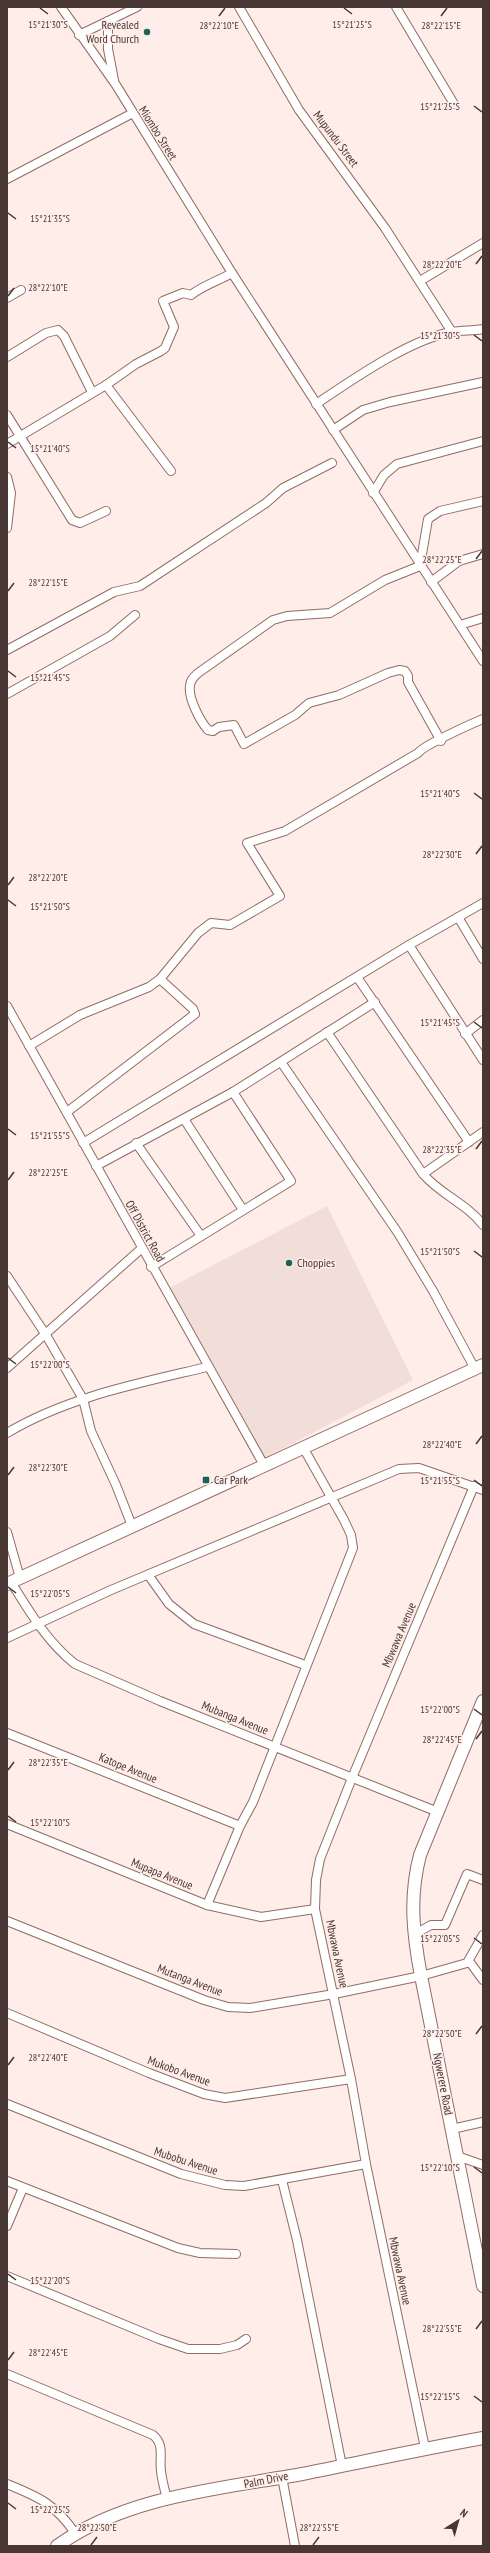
<svg xmlns="http://www.w3.org/2000/svg" width="490" height="2553" viewBox="0 0 490 2553" font-family="'PT Sans Narrow',sans-serif">
<style>
.built{fill:#f2ded8}
.lines{fill:none;stroke-linecap:round;stroke-linejoin:round}
.street-casing{stroke:#916c62;stroke-width:10}
.secondary-casing{stroke:#916c62;stroke-width:14}
.street{stroke:#fff;stroke-width:8}
.secondary{stroke:#fff;stroke-width:12}
.ticks{fill:none;stroke:#473632;stroke-width:1.5}
.poi-dot{fill:#1b6356;stroke:#ffede9;stroke-width:1.5}
.labels{text-anchor:middle;stroke-width:3;stroke-linejoin:round;paint-order:stroke}
.poi-label{font-size:12px;fill:#473632;stroke:#ffede9;text-anchor:start}
.street-label{font-size:12px;fill:#473632;stroke:#ffede9}
.ticks-label{font-size:10px;text-anchor:middle;fill:#473632;stroke:#ffede9;stroke-width:3;stroke-linejoin:round;paint-order:stroke}
</style>
<rect width="100%" height="100%" fill="#ffede9"/>
<!-- built -->
<path class="built" d="M327,1206L413,1380L263,1459L169,1288Z"/>
<g class="lines">
<!-- street casing -->
<g class="street-casing">
<g id="street">
<path d="M61,7L116,85L232,273L483,661"/>
<path d="M239,7L299,110L385,228L452,332"/>
<path d="M396,7L454,104"/>
<path d="M108,21V49L114,80"/>
<path d="M79,35L137,7"/>
<path d="M7,179L131,114"/>
<path d="M420,281L483,243"/>
<path d="M7,298L21,290"/>
<path d="M7,357L46,333L58,330L64,336L92,392"/>
<path d="M106,385L171,471"/>
<path d="M316,404C352,380 410,339 452,332C462,330 473,331 483,329"/>
<path d="M7,415L72,520L80,523L106,511"/>
<path d="M333,430L363,410L390,402L483,382"/>
<path d="M7,444L106,385L136,364L161,351L165,348L174,327L163,301L183,293L191,295C204,285 218,281 232,273"/>
<path d="M7,477L11,493L7,528"/>
<path d="M373,493L384,475L397,464L483,441"/>
<path d="M431,582L459,561L483,554"/>
<path d="M460,625L483,618"/>
<path d="M7,650L114,592L140,586L266,503L283,488L332,463"/>
<path d="M7,694L110,636L135,615"/>
<path d="M441,741L408,682V676L405,671L399,670L388,673L339,695L309,703L295,715L244,744L234,725L219,727L213,731L208,730C200,721 188,698 190,686C190,680 194,677 198,673L273,620L287,616L330,613L385,580L420,566L428,519L440,511L483,501"/>
<path d="M458,917L483,959"/>
<path d="M409,945L483,1060"/>
<path d="M357,977L469,1142"/>
<path d="M7,1006L265,1467"/>
<path d="M327,1032L423,1174C441,1195 466,1203 483,1225"/>
<path d="M465,1034L483,1020"/>
<path d="M29,1046L80,1015L149,987L160,979L198,933L211,923L230,925L280,896L247,843L285,831L418,753C424,745 471,724 483,719"/>
<path d="M281,1062L398,1233L433,1291L475,1369"/>
<path d="M67,1112L195,1014L193,1009L160,979"/>
<path d="M184,1119L243,1210"/>
<path d="M83,1143L409,945L483,903"/>
<path d="M136,1143L201,1236"/>
<path d="M96,1166L233,1092L375,1002"/>
<path d="M423,1174L483,1132"/>
<path d="M151,1267L291,1181L233,1092"/>
<path d="M7,1276L46,1335L83,1399L91,1431L116,1485L132,1526"/>
<path d="M7,1368L141,1249"/>
<path d="M7,1433C67,1397 140,1383 207,1367"/>
<path d="M7,1532L20,1578"/>
<path d="M149,1576L169,1604L194,1624L305,1665"/>
<path d="M11,1582C29,1611 47,1642 75,1664L160,1701L438,1812"/>
<path d="M7,1638L111,1590L399,1469L419,1468L483,1490"/>
<path d="M7,1733L240,1826"/>
<path d="M7,1824L207,1905L261,1917L315,1909"/>
<path d="M207,1905L240,1826L253,1802L353,1548L351,1535L344,1520L304,1449"/>
<path d="M7,1921L204,2000L228,2007L250,2008L334,1994L421,1976L467,1963L483,1935"/>
<path d="M413,1935L431,1925H445L467,1874L483,1880"/>
<path d="M469,1961L483,1980"/>
<path d="M7,2013L149,2073L204,2094L225,2098L351,2079"/>
<path d="M7,2104L181,2174L225,2185L244,2186L366,2164"/>
<path d="M452,2129L483,2122"/>
<path d="M457,2156L483,2165"/>
<path d="M282,2180L297,2240L342,2466"/>
<path d="M7,2181L178,2248L200,2253L236,2254"/>
<path d="M7,2226L23,2188"/>
<path d="M7,2276L159,2339L188,2349H220L237,2345L246,2339"/>
<path d="M7,2374L153,2435C165,2445 159,2457 161,2471C162,2481 165,2490 167,2500"/>
<path d="M425,2448L366,2164L351,2079L315,1909L316,1880L320,1859L352,1778L474,1486"/>
<path d="M282,2477L295,2546"/>
<path d="M7,2484C39,2497 55,2504 75,2533"/>
</g>
</g>
<!-- secondary casing -->
<g class="secondary-casing">
<g id="secondary">
<path d="M7,1584L483,1365"/>
<path d="M483,1701L420,1855C409,1897 413,1934 421,1976L483,2286"/>
<path d="M57,2546C126,2496 220,2489 302,2474C362,2462 422,2449 483,2438"/>
</g>
</g>
<!-- street -->
<use href="#street" class="street"/>
<!-- secondary -->
<use href="#secondary" class="secondary"/>
</g>
<!-- ticks -->
<path class="ticks" d="M40,8L48,14M344,8L352,14M219,16L225,8M441,16L447,8M474,106L482,112M8,213L16,219M476,264L482,256M8,296L14,288M474,335L482,341M8,442L16,448M476,559L482,551M8,591L14,583M8,671L16,677M474,793L482,799M476,854L482,846M8,885L14,877M8,900L16,906M474,1022L482,1028M8,1129L16,1135M476,1149L482,1141M8,1180L14,1172M474,1251L482,1257M8,1358L16,1364M476,1444L482,1436M8,1475L14,1467M474,1480L482,1486M8,1587L16,1593M474,1709L482,1715M476,1739L482,1731M8,1770L14,1762M8,1816L16,1822M474,1938L482,1944M476,2034L482,2026M8,2065L14,2057M474,2167L482,2173M8,2274L16,2280M476,2329L482,2321M8,2360L14,2352M474,2396L482,2402M8,2503L16,2509M91,2545L97,2537M313,2545L319,2537"/>
<!-- markers -->
<g class="poi-dot">
<circle cx="147" cy="32" r="4"/>
<circle cx="289" cy="1263" r="4"/>
<rect x="202" y="1476" width="8" height="8" rx="2"/>
</g>
<g class="labels">
<!-- poi labels -->
<g class="poi-label">
<text x="139" y="29" text-anchor="end">Revealed<tspan x="139" dy="14">Word Church</tspan></text>
<text x="297" y="1267">Choppies</text>
<text x="214" y="1484">Car Park</text>
</g>
<!-- street labels -->
<g class="street-label">
<text transform="translate(158 133) rotate(58)" y="4">Miombo Street</text>
<text transform="translate(336 139) rotate(53)" y="4">Mupundu Street</text>
<text transform="translate(145 1231) rotate(61)" y="4">Off District Road</text>
<text transform="translate(399 1635) rotate(-67)" y="4">Mbwawa Avenue</text>
<text transform="translate(235 1718) rotate(22)" y="4">Mubanga Avenue</text>
<text transform="translate(128 1768) rotate(22)" y="4">Katope Avenue</text>
<text transform="translate(162 1874) rotate(22)" y="4">Mupapa Avenue</text>
<text transform="translate(337 1954) rotate(78)" y="4">Mbwawa Avenue</text>
<text transform="translate(190 1980) rotate(21)" y="4">Mutanga Avenue</text>
<text transform="translate(179 2071) rotate(20)" y="4">Mukobo Avenue</text>
<text transform="translate(443 2084) rotate(79)" y="4">Ngwerere Road</text>
<text transform="translate(186 2161) rotate(18)" y="4">Mubobu Avenue</text>
<text transform="translate(400 2271) rotate(78)" y="4">Mbwawa Avenue</text>
<text transform="translate(266 2480) rotate(-11)" y="4">Palm Drive</text>
</g>
</g>
<g class="ticks-label">
<text x="48" y="28">15°21'30"S</text>
<text x="352" y="28">15°21'25"S</text>
<text x="219" y="29">28°22'10"E</text>
<text x="441" y="29">28°22'15"E</text>
<text x="440" y="110">15°21'25"S</text>
<text x="50" y="222">15°21'35"S</text>
<text x="442" y="268">28°22'20"E</text>
<text x="48" y="291">28°22'10"E</text>
<text x="440" y="339">15°21'30"S</text>
<text x="50" y="452">15°21'40"S</text>
<text x="442" y="563">28°22'25"E</text>
<text x="48" y="586">28°22'15"E</text>
<text x="50" y="681">15°21'45"S</text>
<text x="440" y="797">15°21'40"S</text>
<text x="442" y="858">28°22'30"E</text>
<text x="48" y="881">28°22'20"E</text>
<text x="50" y="910">15°21'50"S</text>
<text x="440" y="1026">15°21'45"S</text>
<text x="50" y="1139">15°21'55"S</text>
<text x="442" y="1153">28°22'35"E</text>
<text x="48" y="1176">28°22'25"E</text>
<text x="440" y="1255">15°21'50"S</text>
<text x="50" y="1368">15°22'00"S</text>
<text x="442" y="1448">28°22'40"E</text>
<text x="48" y="1471">28°22'30"E</text>
<text x="440" y="1484">15°21'55"S</text>
<text x="50" y="1597">15°22'05"S</text>
<text x="440" y="1713">15°22'00"S</text>
<text x="442" y="1743">28°22'45"E</text>
<text x="48" y="1766">28°22'35"E</text>
<text x="50" y="1826">15°22'10"S</text>
<text x="440" y="1942">15°22'05"S</text>
<text x="442" y="2037">28°22'50"E</text>
<text x="48" y="2061">28°22'40"E</text>
<text x="440" y="2171">15°22'10"S</text>
<text x="50" y="2284">15°22'20"S</text>
<text x="442" y="2332">28°22'55"E</text>
<text x="48" y="2356">28°22'45"E</text>
<text x="440" y="2400">15°22'15"S</text>
<text x="50" y="2513">15°22'25"S</text>
<text x="97" y="2531">28°22'50"E</text>
<text x="319" y="2531">28°22'55"E</text>
</g>
<!-- border -->
<rect width="490" height="2553" fill="none" stroke="#473632" stroke-width="16"/>
<!-- north arrow -->
<g transform="translate(458 2521) rotate(37)" stroke="#ffede9" stroke-width="3" paint-order="stroke">
<path d="M0-3L7 15L0 10L-7 15Z" fill="#473632"/>
<text y="-6" font-size="11" font-weight="bold" text-anchor="middle" fill="#473632">N</text>
</g>
</svg>
